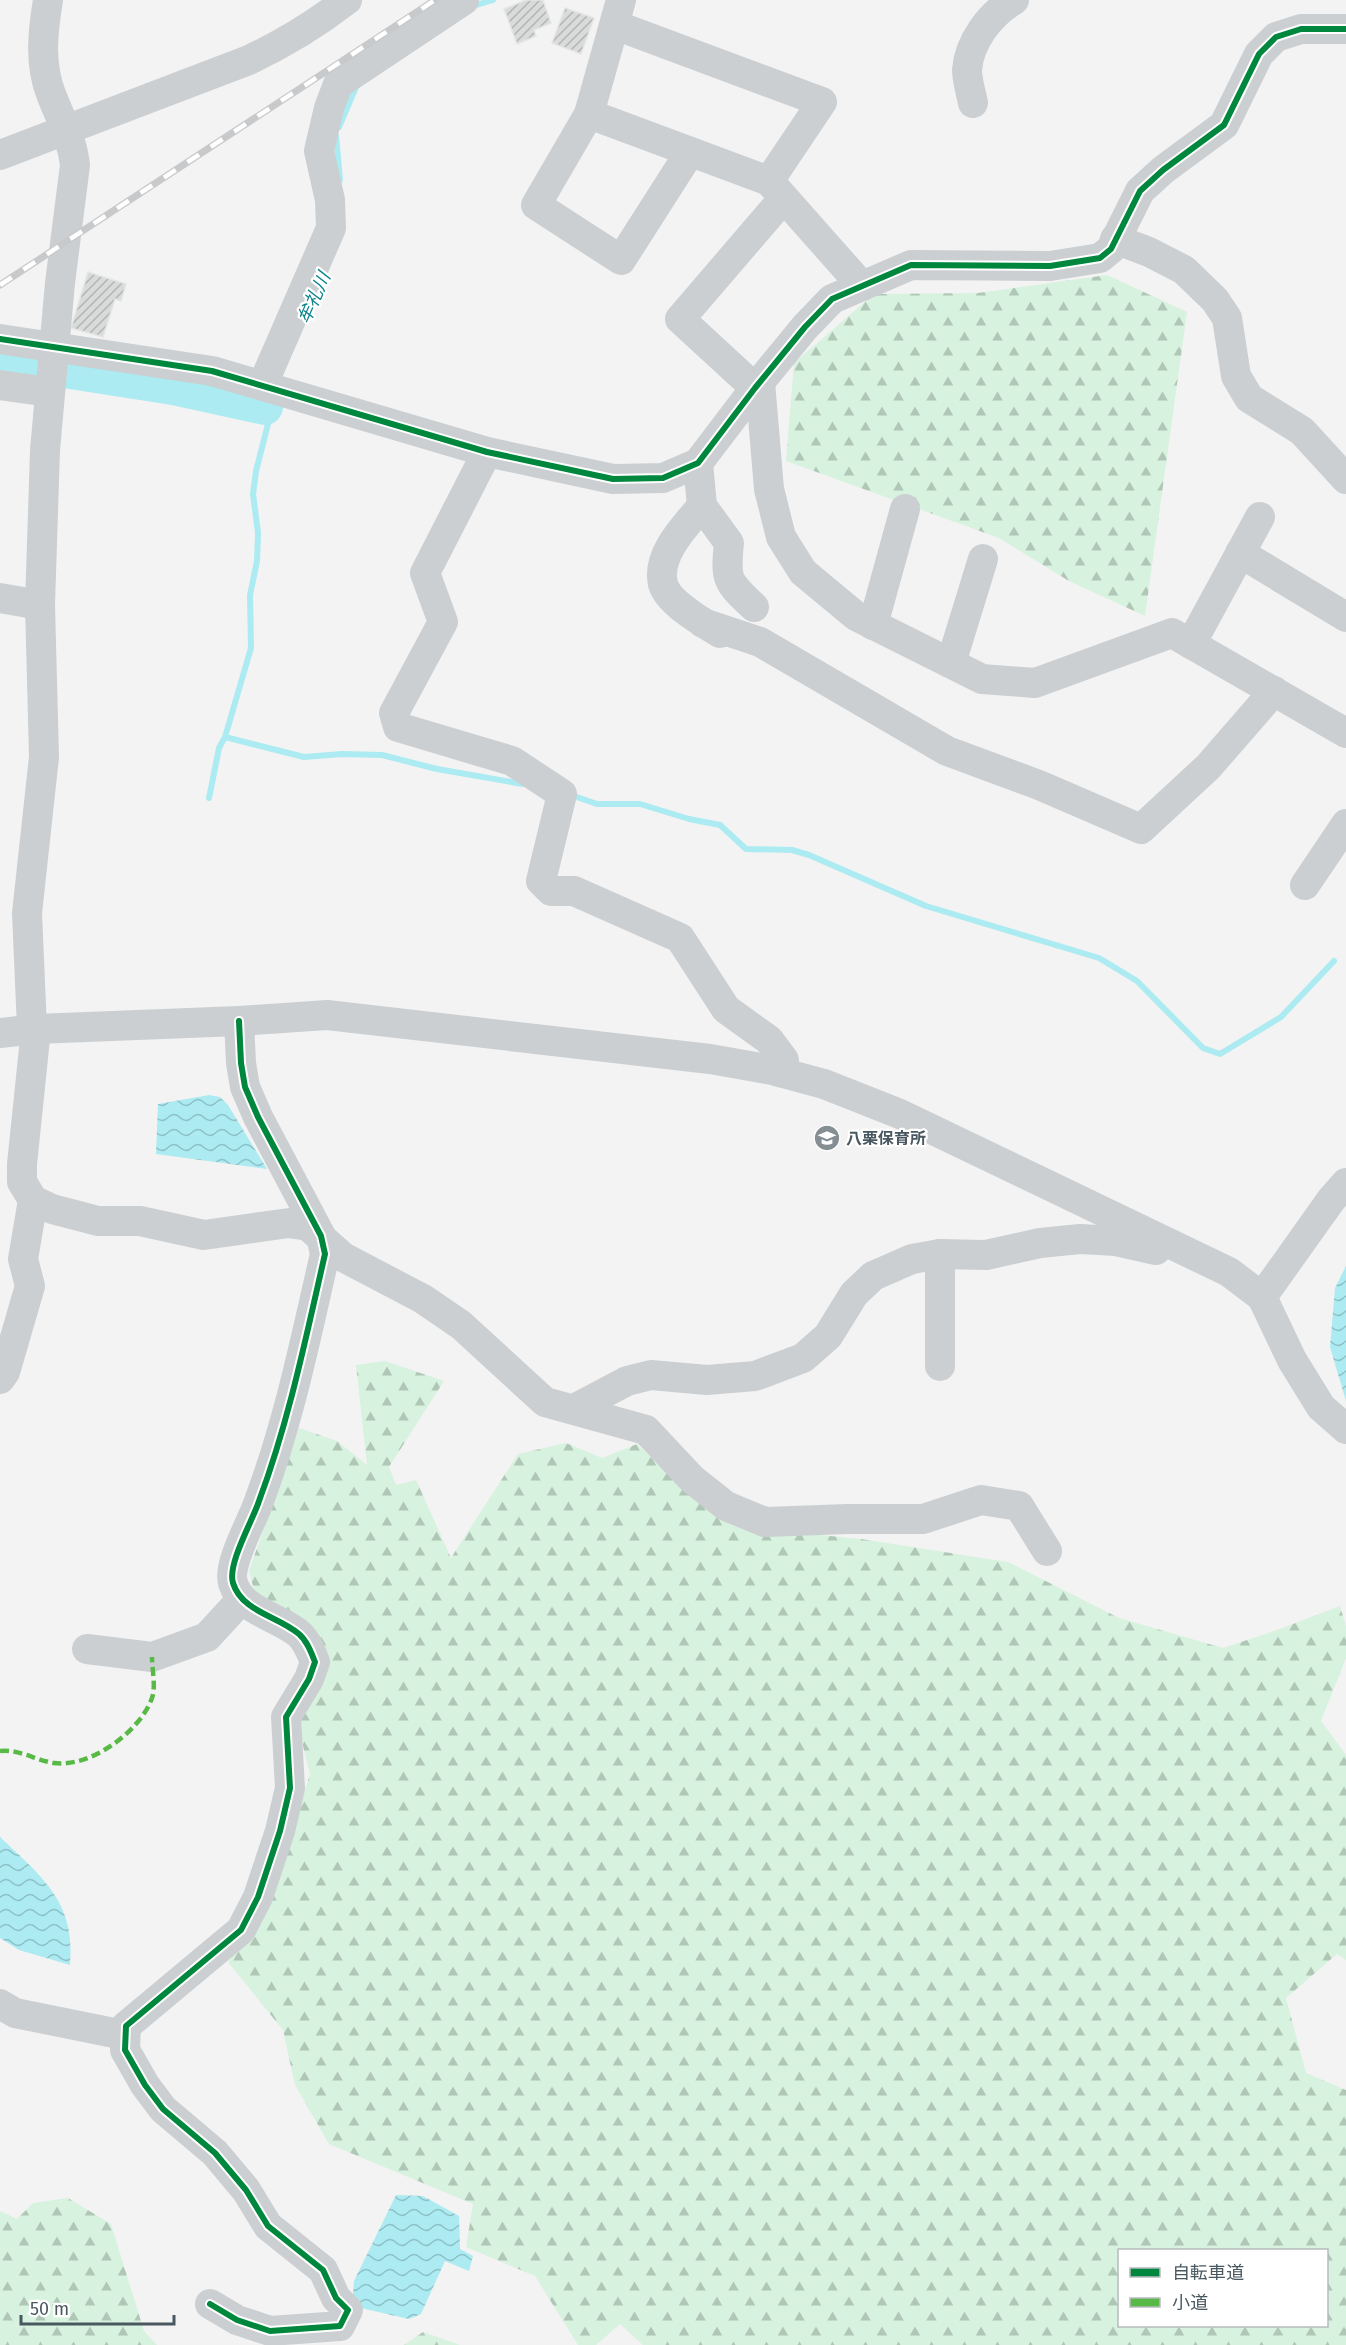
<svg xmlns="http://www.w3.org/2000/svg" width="1346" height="2345" viewBox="0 0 1346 2345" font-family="'Fira Sans','Noto Sans JP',sans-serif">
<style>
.forest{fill:url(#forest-firs);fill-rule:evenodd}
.water{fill:url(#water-waves)}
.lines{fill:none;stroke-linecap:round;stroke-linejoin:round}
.stream{stroke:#abebf1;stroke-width:6}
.river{stroke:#abebf1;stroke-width:36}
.building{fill:url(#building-hatch);stroke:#e4e5e6;stroke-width:1.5}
.minor{stroke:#cccfd1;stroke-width:30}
.rail-casing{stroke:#c8c9cb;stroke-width:7}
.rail{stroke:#fff;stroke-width:4.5;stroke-dasharray:14;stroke-linecap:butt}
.quiet{stroke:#58b947;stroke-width:4.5;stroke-dasharray:9 4.5;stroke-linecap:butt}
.cycleway-casing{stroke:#fff;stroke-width:10}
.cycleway{stroke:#00873e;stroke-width:6}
.labels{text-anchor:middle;stroke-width:4.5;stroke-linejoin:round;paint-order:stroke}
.poi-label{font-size:16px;font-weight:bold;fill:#495860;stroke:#fff;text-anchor:start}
.water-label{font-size:18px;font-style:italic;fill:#0a828c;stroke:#fff}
</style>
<defs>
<pattern id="forest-firs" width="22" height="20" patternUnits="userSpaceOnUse" patternTransform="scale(1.5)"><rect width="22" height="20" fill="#d7f2de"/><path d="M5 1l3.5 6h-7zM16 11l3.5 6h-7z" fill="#b0c7b7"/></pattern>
<pattern id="water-waves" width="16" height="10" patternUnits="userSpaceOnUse" patternTransform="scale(1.5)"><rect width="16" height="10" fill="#abebf1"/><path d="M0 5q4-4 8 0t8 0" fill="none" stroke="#8dc1c7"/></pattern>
<pattern id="building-hatch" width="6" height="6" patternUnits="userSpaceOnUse" patternTransform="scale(1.5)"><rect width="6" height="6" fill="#d9dbdb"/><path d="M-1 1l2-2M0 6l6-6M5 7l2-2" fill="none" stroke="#b2b4b5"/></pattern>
</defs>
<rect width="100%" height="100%" fill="#f3f3f3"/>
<!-- forest -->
<g class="forest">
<path d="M1107,275L1187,312L1145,616L1069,581L999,538L786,461L794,363L874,294L978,293Z"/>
<path d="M385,1361L444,1381L389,1467L396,1485L416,1480L451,1558L518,1454L566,1443L602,1458L637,1444L695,1500L760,1529L861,1539L1008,1562L1119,1618L1223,1648L1280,1629L1340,1606L1346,1626V1658L1321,1721L1346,1755V1960L1337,1954L1286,1998L1306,2073L1346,2090V2345H643L620,2324L596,2345H578L535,2276L466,2247L473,2204L329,2144L295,2085L283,2030L228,1962L242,1945L272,1894L310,1774L296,1718L324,1664L255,1594L249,1571L299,1428L337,1441L367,1465L356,1365ZM1120,2250H1326V2326H1120Z"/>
<path d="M68,2198L111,2224L144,2331L157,2345H0V2211L17,2219L33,2203Z"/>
<path d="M423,2332L460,2345H404Z"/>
</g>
<!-- water -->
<g class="water">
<path d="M209,1095L220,1097L228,1105L267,1169L156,1154L158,1104Z"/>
<path d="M1346,1266V1401L1330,1347L1335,1288Z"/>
<path d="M0,1837C42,1877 76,1902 70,1965L19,1950L0,1938Z"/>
<path d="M396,2195L423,2196L459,2216L460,2249L473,2256L469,2271L445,2261L421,2314L409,2319L352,2306L354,2281Z"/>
</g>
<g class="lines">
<!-- stream -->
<g class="stream">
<path d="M473,6L493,0"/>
<path d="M339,127L356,87"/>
<path d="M336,136L340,180"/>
<path d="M225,737L304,757L342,754L382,755L437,769L523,784"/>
<path d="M571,795L597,804H640L689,819L720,825L746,849L792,850L809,855L926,906L1099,958L1137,981L1203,1048L1220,1054L1281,1017L1334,961"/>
<path d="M209,798L219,748L225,737L251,648L250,595L257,561L258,533L253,494L256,471L270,416L265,407L270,396"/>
</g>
<!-- river -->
<path class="river" d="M0,360L173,387L265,407"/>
</g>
<!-- building -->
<g class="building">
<path d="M526,0H543L551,23L534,30L536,36L517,44L504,9Z"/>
<path d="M565,8L594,18L581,54L552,43Z"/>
<path d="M88,272L126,284L121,301L115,299L103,337L71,328Z"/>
</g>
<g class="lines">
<!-- minor -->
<g class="minor">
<path d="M621,0L589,114L536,205L621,260L690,152"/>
<path d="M615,25L822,102L769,181"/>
<path d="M973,103C971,93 967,80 967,70C969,42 990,14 1014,0"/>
<path d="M589,114L769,181L862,286"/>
<path d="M0,155L249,60C285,43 316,24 347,0"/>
<path d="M1115,239L1149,252L1184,270L1215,300L1227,318L1236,376L1249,398L1302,431L1346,479"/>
<path d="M0,339L212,371L487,452L613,479L663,478L698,463L755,388L805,327L832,299L911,265L1050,266L1100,258L1111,249L1140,191L1163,170L1224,125L1259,54L1276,37L1301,29H1346"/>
<path d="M760,382L769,489L781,537L803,572L856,616L982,679L1035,683L1172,633L1346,733"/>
<path d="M263,384L331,228L330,200L319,151L329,108L338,84L464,0"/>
<path d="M0,385L49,392"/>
<path d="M755,388L680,319L783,199"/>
<path d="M487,452L425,573L443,622L394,713L398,727L512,761L562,794L541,881L551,891H574L680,938L726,1009L769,1040L784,1060V1073"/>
<path d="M698,463L702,506L729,543C725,580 727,582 754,607"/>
<path d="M702,506C685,526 656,555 663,584C668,603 704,623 720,633"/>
<path d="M1240,553L1346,617"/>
<path d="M0,598L40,605"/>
<path d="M703,623L760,642L947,751L1039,785L1141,829L1208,767L1274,691"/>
<path d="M873,625L905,509"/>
<path d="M1191,644L1260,517"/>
<path d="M951,663L983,559"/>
<path d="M1305,885L1346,824"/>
<path d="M32,1029L27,913L44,757L40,605L45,450L60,283L75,165C72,138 60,118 51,94C39,64 43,30 48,0"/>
<path d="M36,1029L22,1164V1182L33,1200L52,1209L98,1221H140L204,1235L289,1223L308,1226L343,1257L423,1299L461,1325L545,1402L646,1430L692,1479L726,1506L765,1522L847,1519H923L981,1500L1019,1506L1047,1551"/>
<path d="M0,1033L36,1029L239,1021L327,1015L710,1059L772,1070L824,1084L900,1114L1229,1272L1262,1297L1292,1360L1321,1407L1346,1429"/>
<path d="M940,1254V1366"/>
<path d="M1262,1297L1331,1200L1346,1183"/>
<path d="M0,1379L5,1372L30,1286L23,1259L33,1200"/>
<path d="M574,1409L627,1381L651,1375L707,1380L755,1376L803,1358L828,1336L854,1294L873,1276L912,1259L940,1254L986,1255L1040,1243L1080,1239L1116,1241L1156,1250"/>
<path d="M87,1649L152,1657L207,1637L241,1600"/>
<path d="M0,2004L15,2013L124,2035"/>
<path d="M210,2304L237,2320L270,2331L340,2326L348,2310L336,2298L323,2270L268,2226L246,2190L215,2153L163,2109L145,2085L125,2050L126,2026L241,1930L258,1897L280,1831L290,1788L286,1717L309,1679L315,1662C311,1652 307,1641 299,1634C278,1616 242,1612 233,1583C227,1564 253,1520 259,1501C289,1421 306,1337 325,1254L321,1236L258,1117L245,1087L241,1063L239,1021"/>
</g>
<!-- rail casing -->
<g class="rail-casing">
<path id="rail" d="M0,285L435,0"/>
</g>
<!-- rail -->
<use href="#rail" class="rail"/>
<!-- quiet -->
<path class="quiet" d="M0,1751C19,1749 35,1760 54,1763C90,1768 140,1732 152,1698C156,1687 152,1669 152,1657"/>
<!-- cycleway casing -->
<g class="cycleway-casing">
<g id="cycleway">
<path d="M0,339L212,371L487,452L613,479L663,478L698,463L755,388L805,327L832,299L911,265L1050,266L1100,258L1111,249L1140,191L1163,170L1224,125L1259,54L1276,37L1301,29H1346"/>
<path d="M210,2304L237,2320L270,2331L340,2326L348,2310L336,2298L323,2270L268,2226L246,2190L215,2153L163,2109L145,2085L125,2050L126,2026L241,1930L258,1897L280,1831L290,1788L286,1717L309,1679L315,1662C311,1652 307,1641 299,1634C278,1616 242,1612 233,1583C227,1564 253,1520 259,1501C289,1421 306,1337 325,1254L321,1236L258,1117L245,1087L241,1063L239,1021"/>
</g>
</g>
<!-- cycleway -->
<use href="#cycleway" class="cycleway"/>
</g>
<!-- icons -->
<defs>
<g id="school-disc" transform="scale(1.35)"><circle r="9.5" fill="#848e93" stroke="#fff"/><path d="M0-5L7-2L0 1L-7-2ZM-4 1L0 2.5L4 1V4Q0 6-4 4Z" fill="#fff"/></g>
</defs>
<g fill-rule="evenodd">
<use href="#school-disc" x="827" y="1138"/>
</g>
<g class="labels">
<!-- poi labels -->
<g class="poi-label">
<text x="846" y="1144">八栗保育所</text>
</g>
<!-- water labels -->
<g class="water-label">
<text transform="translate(314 298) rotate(-66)" y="6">牟礼川</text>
</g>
</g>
<!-- legend -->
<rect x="1118" y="2249" width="210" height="78" fill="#ffffff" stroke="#b6bcbf" stroke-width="1.5"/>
<rect x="1130" y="2268" width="30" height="9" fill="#00873e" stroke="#b6bcbf" stroke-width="1.5"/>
<text x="1172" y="2279" font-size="18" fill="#495860">自転車道</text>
<rect x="1130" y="2298" width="30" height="9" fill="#58b947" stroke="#b6bcbf" stroke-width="1.5"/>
<text x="1172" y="2309" font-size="18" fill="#495860">小道</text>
<!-- scale -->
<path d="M21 2315v9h153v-9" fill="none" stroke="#495860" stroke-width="3"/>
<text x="30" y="2315" font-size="18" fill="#495860" stroke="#ffffff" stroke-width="4.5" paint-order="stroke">50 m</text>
</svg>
